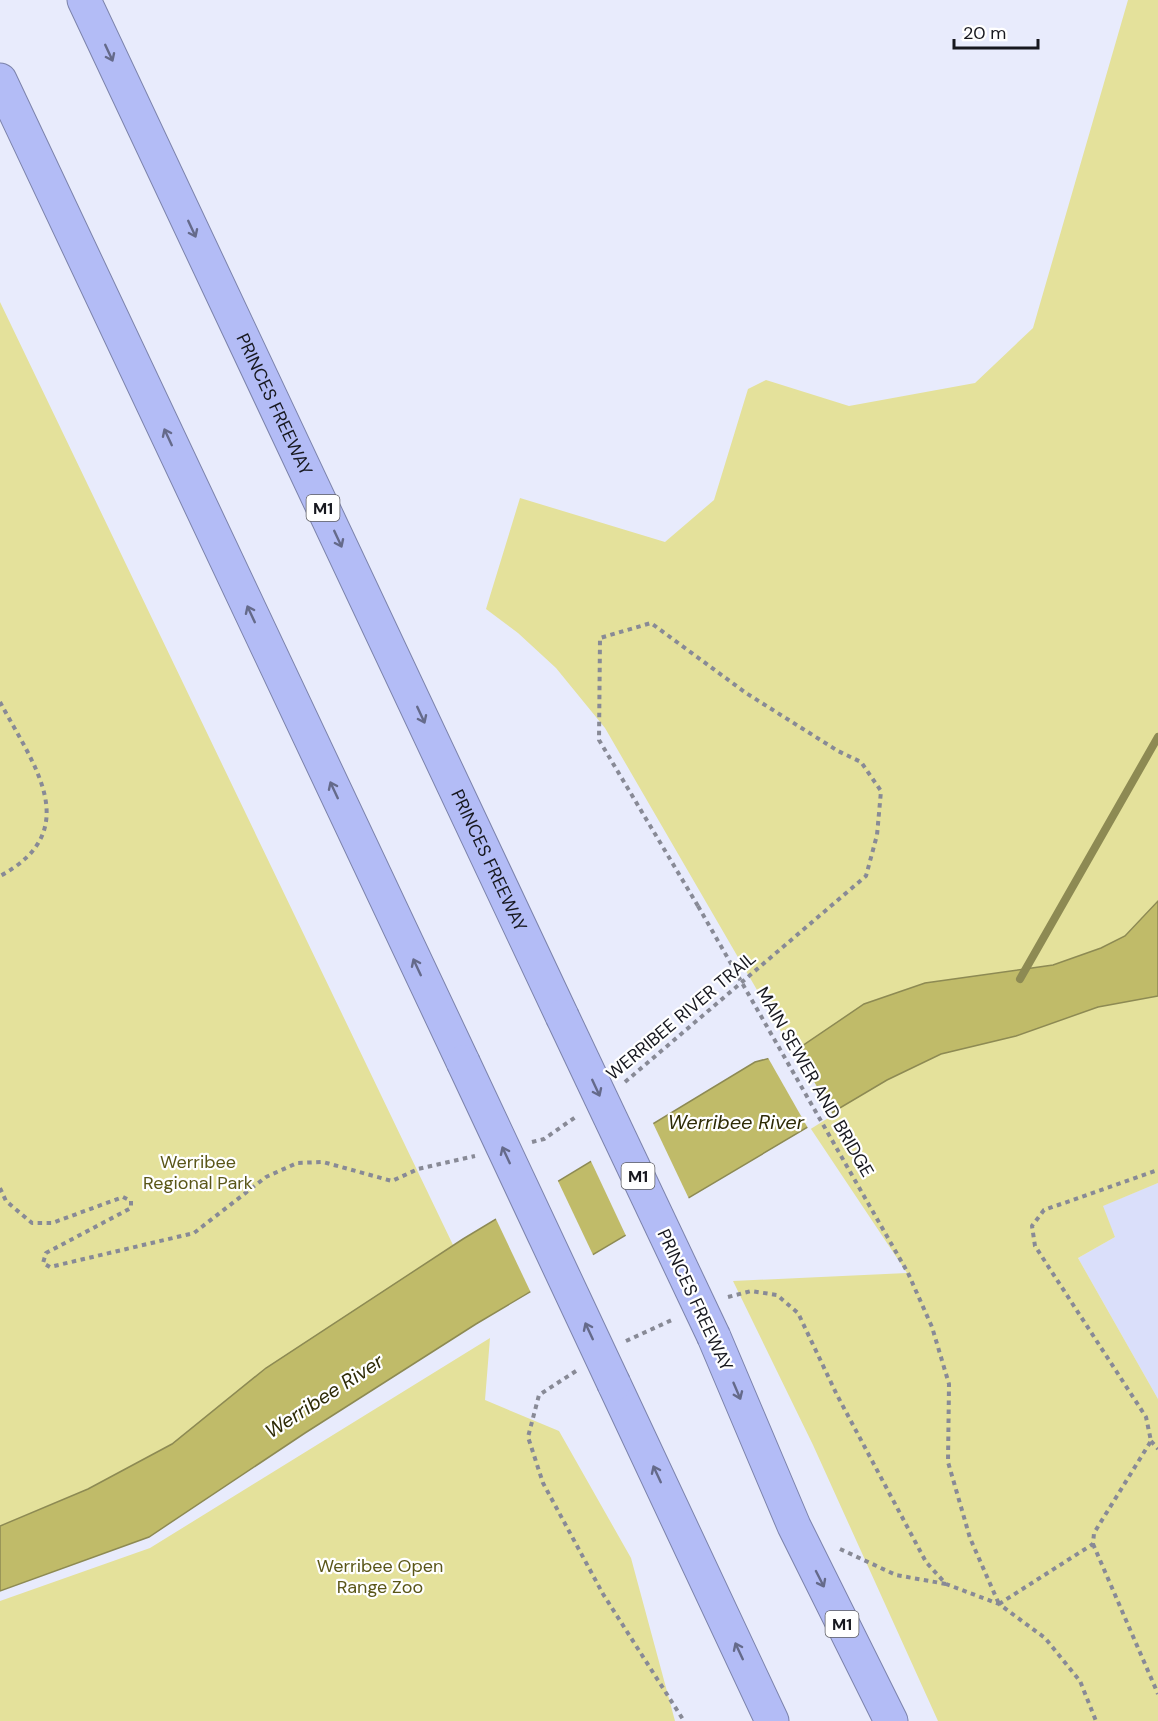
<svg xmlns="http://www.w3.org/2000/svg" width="1158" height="1721" viewBox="0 0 1158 1721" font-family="'DM Sans',sans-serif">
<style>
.built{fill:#dadffa}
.green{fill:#e4e19b}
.water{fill:#c0bb69;stroke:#8d8a53;stroke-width:1.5}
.pier{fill:#e8ebfc}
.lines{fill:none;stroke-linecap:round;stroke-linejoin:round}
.stream{stroke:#8d8a53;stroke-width:8}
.motorway-casing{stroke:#7c83ab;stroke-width:35}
.path{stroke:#888a96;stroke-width:4;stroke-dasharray:4.5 4.5;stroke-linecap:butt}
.motorway{stroke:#b3bcf6;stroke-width:33}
.motorway-bridge-casing{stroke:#7c83ab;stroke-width:35;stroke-linecap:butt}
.path-bridge{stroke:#888a96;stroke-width:4;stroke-dasharray:4.5 4.5;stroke-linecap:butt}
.motorway-bridge{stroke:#b3bcf6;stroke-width:33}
.oneway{stroke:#656a8a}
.labels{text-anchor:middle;stroke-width:4.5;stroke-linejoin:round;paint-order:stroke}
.shield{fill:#fff;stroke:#5d5d62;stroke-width:1.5}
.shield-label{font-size:16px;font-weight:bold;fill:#17181f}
.street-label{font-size:18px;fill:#17181f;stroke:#fff}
.park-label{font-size:18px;fill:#5a5618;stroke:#fff}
.water-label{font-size:20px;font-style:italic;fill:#2e2b06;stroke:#fff}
</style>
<rect width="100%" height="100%" fill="#e8ebfc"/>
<!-- built -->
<path class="built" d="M1158,1183V1399L1078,1258L1115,1237L1102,1206Z"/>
<!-- green -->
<g class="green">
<path d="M1128,0H1158V901L1125,936L1101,948L1053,965L925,983L793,1052L605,728L556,668L518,633L486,609L520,498L665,542L714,500L748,389L766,380L849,406L975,383L1033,328Z"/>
<path d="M0,302L454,1247L266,1368L172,1444L88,1489L0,1526Z"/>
<path d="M1158,996V1183L1103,1206L1115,1237L1078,1258L1158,1399V1721H938L813,1445L733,1281L907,1273L809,1126L887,1080L941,1054L1016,1036L1098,1007Z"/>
<path d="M490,1338L485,1400L559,1431L631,1558L675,1721H0V1601L150,1548Z"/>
</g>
<!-- water -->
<path class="water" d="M1158,901V996L1098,1007L1016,1036L941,1054L887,1080L476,1324L305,1433L149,1537L0,1591V1526L88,1489L172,1444L266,1368L463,1239L755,1062L793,1052L864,1004L925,983L1053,965L1101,948L1125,936Z"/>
<!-- pier -->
<g class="pier">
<path d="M795,1048L833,1115L809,1130L767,1056Z"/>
<path d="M652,1121L690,1201L627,1238L590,1159Z"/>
<path d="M557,1179L594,1257L532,1295L495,1217Z"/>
</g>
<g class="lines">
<!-- stream -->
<path class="stream" d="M1020,979L1158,737"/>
<!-- motorway casing -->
<g class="motorway-casing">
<g id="motorway">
<path id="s1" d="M84,0L562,1016"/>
<path d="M0,80L463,1062"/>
<path d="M714,1337L794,1526L891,1721"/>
<path d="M614,1384L772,1721"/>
</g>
</g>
<!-- path -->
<g class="path">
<path d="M0,702C33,764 86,830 0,876"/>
<path d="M625,1082L866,876L877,835L881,791L861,762L838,751L746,693L651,623L600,638L599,740L698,906"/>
<path d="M532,1142L544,1139L577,1116"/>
<path d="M0,1188L6,1201L32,1223H52L123,1197L131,1201V1208L46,1253L43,1263L50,1267L194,1233L266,1177L297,1163L323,1162L392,1181L418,1169L475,1156"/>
<path d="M908,1273L932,1327L949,1384L948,1462L970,1538L999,1604"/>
<path d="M728,1297L751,1291L777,1295L798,1313L837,1395L926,1562L946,1584L999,1604L1045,1638L1080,1681L1096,1721"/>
<path d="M626,1341L674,1319"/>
<path d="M576,1371L539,1395L528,1437L543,1483L603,1594L684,1721"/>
<path d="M1151,1441L1158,1449"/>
<path d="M1093,1544L1158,1694"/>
<path d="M840,1549L896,1575L946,1584"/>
<path d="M999,1604L1093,1544L1094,1533L1151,1441L1146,1417L1035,1246L1032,1226L1044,1210L1158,1170"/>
</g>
<!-- motorway -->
<use href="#motorway" class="motorway"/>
<!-- motorway-bridge casing -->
<g class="motorway-bridge-casing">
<g id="motorway-bridge">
<path d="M562,1016L714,1337"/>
<path d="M463,1062L614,1384"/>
</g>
</g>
<!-- path-bridge -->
<path class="path-bridge" d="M698,906L908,1273"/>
<!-- motorway-bridge -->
<use href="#motorway-bridge" class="motorway-bridge"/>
</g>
<!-- one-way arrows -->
<defs><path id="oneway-shaft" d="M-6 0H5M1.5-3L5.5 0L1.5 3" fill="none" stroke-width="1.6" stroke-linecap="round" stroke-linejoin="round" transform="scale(1.5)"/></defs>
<g class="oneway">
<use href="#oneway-shaft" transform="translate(109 53) rotate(65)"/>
<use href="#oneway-shaft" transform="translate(192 229) rotate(65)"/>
<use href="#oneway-shaft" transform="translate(168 437) rotate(-115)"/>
<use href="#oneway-shaft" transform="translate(338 539) rotate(65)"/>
<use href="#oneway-shaft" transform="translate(251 614) rotate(-115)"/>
<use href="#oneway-shaft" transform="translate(421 715) rotate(65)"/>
<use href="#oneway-shaft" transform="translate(334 790) rotate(-115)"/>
<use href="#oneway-shaft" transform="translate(417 967) rotate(-115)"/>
<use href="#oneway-shaft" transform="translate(596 1088) rotate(65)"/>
<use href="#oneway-shaft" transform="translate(506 1155) rotate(-115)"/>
<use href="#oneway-shaft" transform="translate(589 1331) rotate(-115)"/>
<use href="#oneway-shaft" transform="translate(737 1391) rotate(67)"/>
<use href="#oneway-shaft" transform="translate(657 1474) rotate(-115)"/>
<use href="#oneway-shaft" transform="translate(820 1579) rotate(63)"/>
<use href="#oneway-shaft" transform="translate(739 1651) rotate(-115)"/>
</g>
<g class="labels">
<!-- shield labels -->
<g class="shield">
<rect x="306.5" y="495" width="33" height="26" rx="4.5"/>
<rect x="621.5" y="1163" width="33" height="26" rx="4.5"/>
<rect x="825.5" y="1611" width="33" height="26" rx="4.5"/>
</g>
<g class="shield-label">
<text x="323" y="514">M1</text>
<text x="638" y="1182">M1</text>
<text x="842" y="1630">M1</text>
</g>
<!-- street labels -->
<g class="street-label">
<text dy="6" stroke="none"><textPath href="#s1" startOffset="447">PRINCES FREEWAY</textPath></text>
<text dy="6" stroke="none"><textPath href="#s1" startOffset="951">PRINCES FREEWAY</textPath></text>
<text transform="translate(681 1016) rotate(-40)" y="6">WERRIBEE RIVER TRAIL</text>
<text transform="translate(815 1082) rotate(60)" y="6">MAIN SEWER AND BRIDGE</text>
<text transform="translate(695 1300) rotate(65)" y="6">PRINCES FREEWAY</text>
</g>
<!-- park labels -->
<g class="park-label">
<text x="198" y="1168">Werribee<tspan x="198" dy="21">Regional Park</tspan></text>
<text x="380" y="1572">Werribee Open<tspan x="380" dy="21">Range Zoo</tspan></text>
</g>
<!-- water labels -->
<g class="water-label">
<text x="736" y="1129">Werribee River</text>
<text transform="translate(324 1396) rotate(-33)" y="7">Werribee River</text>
</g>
</g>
<!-- scale -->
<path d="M954 39v9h84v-9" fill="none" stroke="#17181f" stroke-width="3"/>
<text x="963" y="39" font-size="18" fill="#17181f" stroke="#ffffff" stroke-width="4.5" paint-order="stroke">20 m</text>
</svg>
